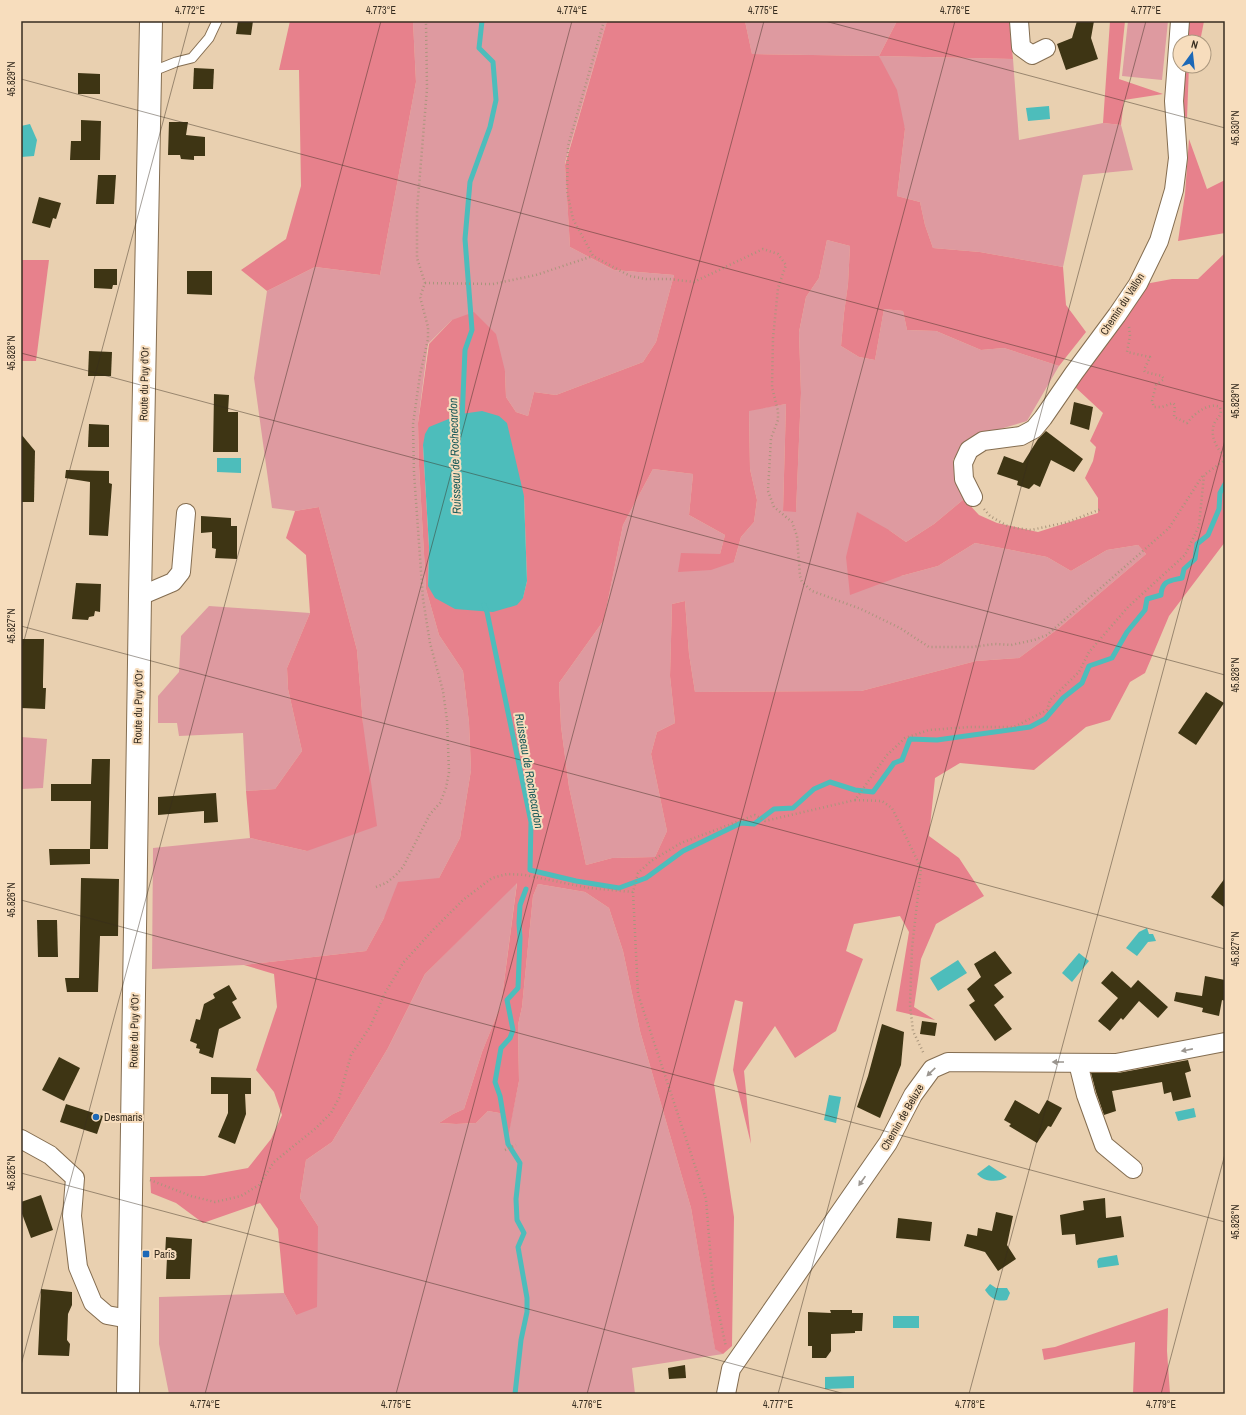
<svg xmlns="http://www.w3.org/2000/svg" width="1246" height="1415" viewBox="0 0 1246 1415" font-family="'Archivo Narrow',sans-serif">
<style>
.green{fill:#de9aa0}
.forest{fill:#e7818c;fill-rule:evenodd}
.water{fill:#4dbdbb}
.lines{fill:none;stroke-linecap:round;stroke-linejoin:round}
.stream{stroke:#4dbdbb;stroke-width:5}
.building{fill:#3e3514}
.service-casing{stroke:#846d50;stroke-width:11}
.minor-casing{stroke:#846d50;stroke-width:20}
.secondary-casing{stroke:#846d50;stroke-width:24}
.path{stroke:#a9957c;stroke-width:2.5;stroke-dasharray:1 3;stroke-linecap:butt}
.service{stroke:#fff;stroke-width:9}
.minor{stroke:#fff;stroke-width:18}
.secondary{stroke:#fff;stroke-width:22}
.oneway{fill:#9b9690}
.ticks{fill:none;stroke:#372d20;stroke-width:1;stroke-opacity:0.45}
.poi-dot{fill:#1c68b7;stroke:#f7ddbd;stroke-width:1.5}
.labels{text-anchor:middle;stroke-width:4;stroke-linejoin:round;paint-order:stroke}
.street-label{font-size:11px;fill:#372d20;stroke:#f7ddbd}
.poi-label{font-size:11px;fill:#372d20;stroke:#f7ddbd;text-anchor:start}
.water-label{font-size:12px;font-style:italic;fill:#1c5b5a;stroke:#f7ddbd}
.neatline{fill:none;stroke:#372d20;stroke-width:1.5}
.ticks-label{font-size:10px;text-anchor:middle;fill:#372d20}
</style>
<rect width="100%" height="100%" fill="#e9d0b0"/>
<!-- green -->
<g class="green">
<path d="M413,21H607L565,163L570,247L614,270L674,275L656,342L643,362L556,395L534,392L528,416L516,412L506,397L505,371L452,320L428,344L418,423L419,466L426,589L439,635L463,671L469,723L471,770L460,838L439,878L384,918L366,951L244,965L152,969L153,848L250,838L307,851L363,724L357,650L319,507L295,511L272,508L254,378L267,291L315,267L380,275L416,82Z"/>
<path d="M745,21H897L879,56L1013,59L1019,140L1103,123L1121,125L1133,170L1083,175L1063,267L980,252L933,248L925,225L920,202L897,196L905,129L879,56L752,54Z"/>
<path d="M1128,21H1168L1162,80L1122,76Z"/>
<path d="M827,240L850,246L848,284L844,313L841,346L859,357L875,360L884,309L903,311L907,330L936,331L981,350L1004,348L1059,366L1027,421L976,436L958,453L953,460L964,499L934,524L906,542L889,530L901,576L938,566L975,543L1047,557L1071,571L1107,550L1138,545L1146,554L1059,628L1019,658L976,661L861,691L695,692L689,654L685,601L672,604L670,676L675,723L657,732L651,754L667,831L655,857L612,858L586,865L569,787L561,726L559,683L604,620L623,525L653,469L693,474L689,515L725,535L720,554L734,562L741,537L754,522L757,500L750,469L749,410L786,404L783,510L796,511L801,393L799,332L806,297L819,278Z"/>
<path d="M209,606L310,613L287,668L288,689L302,751L275,789L246,791L243,733L179,736L177,723H158V696L179,672L181,636Z"/>
<path d="M21,737L47,739L43,788L21,789Z"/>
<path d="M517,882L501,1005L482,1052L464,1109L453,1114L439,1123L456,1124L476,1123L488,1111L505,1114L507,1140L519,1081L518,1025L522,1007L533,896L538,884L585,892L609,908L623,951L640,1031L691,1208L715,1348L723,1354L632,1368L635,1394H169L159,1344V1297L284,1293L296,1315L318,1226L300,1198L306,1160L332,1142L388,1048L425,974Z"/>
</g>
<!-- forest -->
<g class="forest">
<path d="M290,21H413L416,82L380,275L315,267L267,291L241,270L286,239L301,186L299,70H279Z"/>
<path d="M607,21H745L752,54L879,56L897,21H1009L1013,59L879,56L897,90L905,129L897,196L920,202L925,225L933,248L980,252L1063,267L1066,305L1086,332L1059,366L1004,348L981,350L936,331L907,330L903,311L884,309L875,360L859,357L841,346L844,313L848,284L850,246L827,240L819,278L806,297L799,332L801,393L796,512L783,511L786,404L749,411L750,469L757,500L754,522L741,537L734,562L711,570L678,572L681,553L720,554L725,535L689,515L693,474L653,469L623,525L604,620L559,683L561,726L569,787L586,865L612,858L655,857L667,831L651,754L657,732L675,723L670,676L672,604L685,601L689,654L695,692L861,691L976,661L1019,658L1059,628L1146,554L1138,545L1107,550L1071,571L1047,557L975,543L938,566L901,576L850,595L846,557L857,512L889,530L906,542L934,524L964,499L979,515L997,523L1038,532L1098,513V498L1085,478L1093,461L1096,447L1090,441L1103,413L1075,387L1100,348L1145,284L1172,279H1198L1225,253V542L1169,616L1145,673L1130,682L1110,720L1086,727L1034,770L960,763L935,778L929,836L959,858L984,896L936,924L921,959L914,1007L935,1020L896,1011L909,932L900,916L854,924L846,951L863,959L836,1031L795,1058L775,1026L744,1071L751,1144L733,1070L743,1002L735,1000L714,1084L734,1217L732,1346L723,1354L715,1349L691,1208L640,1031L623,951L609,908L585,892L538,884L533,896L522,1007L518,1025L519,1081L507,1143L505,1114L488,1111L476,1123L456,1124L439,1123L453,1114L464,1109L482,1052L501,1005L517,883L425,974L388,1048L332,1142L306,1160L300,1198L318,1226L317,1307L296,1315L284,1293L278,1229L260,1203L203,1223L176,1203L151,1193L150,1177L204,1176L248,1168L271,1139L282,1115L274,1092L256,1070L277,1007L274,974L244,965L366,951L384,918L398,882L439,878L460,838L471,770L469,723L463,671L439,635L426,589L419,466L418,423L429,344L452,320L474,312L496,334L505,371L506,397L516,412L528,416L534,392L556,395L643,362L656,342L674,275L614,270L570,247L565,165ZM423,445L524,496L527,581L523,597L428,586L429,547Z"/>
<path d="M1110,21H1125L1119,79L1163,94L1124,100L1121,125L1103,123Z"/>
<path d="M1184,21H1204L1200,42H1183Z"/>
<path d="M1181,66H1189L1187,118L1178,109Z"/>
<path d="M1189,139L1207,189L1225,180V233L1178,241L1185,194Z"/>
<path d="M21,260H49L36,361H21Z"/>
<path d="M319,507L357,650L363,724L377,826L307,851L250,838L246,791L275,789L302,751L288,689L287,668L310,613L306,555L286,538L295,511Z"/>
<path d="M1168,1308L1167,1351L1170,1394H1133L1135,1342L1044,1360L1042,1349L1055,1347Z"/>
</g>
<!-- water -->
<g class="water">
<path d="M1049,106L1050,119L1028,121L1026,108Z"/>
<path d="M30,124L37,140L34,156L21,157V126Z"/>
<path d="M482,411L499,416L507,423L524,496L527,581L523,598L517,605L493,612L455,609L435,598L428,586L429,547L423,445L425,434L429,427L461,414Z"/>
<path d="M217,458H241V473L217,472Z"/>
<path d="M1147,928L1149,934H1153L1156,941L1148,942L1137,956L1126,948L1139,932Z"/>
<path d="M1079,953L1089,961L1072,982L1062,973Z"/>
<path d="M958,960L967,973L938,991L930,978Z"/>
<path d="M829,1095L841,1097L836,1123L824,1120Z"/>
<path d="M1194,1108L1196,1117L1178,1121L1175,1112Z"/>
<path d="M989,1165L1007,1177C998,1183 984,1182 977,1174Z"/>
<path d="M1117,1255L1119,1265L1098,1268L1097,1261L1099,1258Z"/>
<path d="M990,1284L996,1288H1007L1010,1293L1007,1300C997,1302 991,1299 985,1290Z"/>
<rect x="893" y="1316" width="26" height="12"/>
<path d="M854,1376V1388L825,1389V1377Z"/>
</g>
<g class="lines">
<!-- stream -->
<g class="stream">
<path d="M462,420L465,350L472,330L465,239L470,182L490,127L496,100L493,62L479,48L482,21"/>
<path d="M484,605L487,612L531,822L530,870L576,881L619,888L646,878L683,851L741,823L754,824L774,809L793,808L814,789L830,782L855,790L873,792L894,763L902,760L910,739L937,740L1030,727L1045,719L1063,698L1082,683L1089,666L1112,658L1127,632L1145,610L1147,599L1161,595C1162,580 1170,581 1182,578L1184,569L1195,559L1197,544L1208,535L1219,509L1220,493L1225,484"/>
<path d="M515,1394L521,1340L527,1312V1298L518,1247L524,1233L517,1220L516,1199L520,1163L508,1144L500,1096L495,1082L501,1048L510,1038L513,1030L507,1000L518,988L520,938L519,923L520,905L526,889"/>
</g>
</g>
<!-- building -->
<g class="building">
<path d="M238,21H253L251,35L236,34Z"/>
<path d="M1077,21H1094L1091,38L1098,59L1066,70L1057,44L1072,38Z"/>
<path d="M194,68L214,69L213,89H193Z"/>
<path d="M78,73L100,74V94H78Z"/>
<path d="M81,120L101,121L100,160H70L71,141H81Z"/>
<path d="M169,122H188L186,135L205,137V156H194V160L181,159L180,155H168Z"/>
<path d="M98,175H116L114,204H96Z"/>
<path d="M39,197L61,203L56,219L53,218L50,228L32,223Z"/>
<path d="M94,269H117V285H113L112,289L94,288Z"/>
<path d="M187,271H212V295L187,294Z"/>
<path d="M89,351L112,352L111,376H88Z"/>
<path d="M214,394L229,395L228,412H238V452H213Z"/>
<path d="M1074,402L1093,407L1089,430L1070,424Z"/>
<path d="M89,424L109,425V447H88Z"/>
<path d="M1046,431L1083,459L1074,472L1051,460L1040,487L1034,484L1029,489L1017,485L1018,481L997,474L1004,456L1023,463L1038,439Z"/>
<path d="M21,434L35,451L34,502H21Z"/>
<path d="M66,470L109,471V483L112,484L108,536L89,535L90,482L65,478Z"/>
<path d="M201,516L231,518V526H237V559L215,558L216,549L212,548V532L201,533Z"/>
<path d="M76,583L101,584L100,612L95,611L94,616L89,617L88,620L72,619Z"/>
<path d="M21,639H44L43,681V688H46L45,709L21,708Z"/>
<path d="M1206,692L1224,703L1196,745L1178,733Z"/>
<path d="M92,759H110L108,849H90V864L50,865L49,849H90L91,801H51V784H91Z"/>
<path d="M216,793L218,822L204,823V811L158,815V797Z"/>
<path d="M81,878L119,879L118,936H100L98,992H67L65,978H79Z"/>
<path d="M1225,878V908L1211,897Z"/>
<path d="M37,920H57L58,957H38Z"/>
<path d="M995,951L1012,973L994,985L1004,997L994,1005L1012,1029L995,1041L969,1005L975,1001L967,989L981,977L974,964Z"/>
<path d="M1112,971L1131,988L1138,980L1168,1007L1158,1018L1139,1001L1123,1020L1121,1018L1110,1031L1098,1021L1118,998L1101,983Z"/>
<path d="M1205,976L1225,980V1001L1222,1000L1219,1016L1202,1012L1203,1008L1174,1001L1176,992L1202,996Z"/>
<path d="M229,985L237,999L232,1002L241,1018L219,1029L213,1058L199,1053L200,1049L196,1048L197,1044L190,1041L196,1019L200,1020L204,1004L215,998L213,994Z"/>
<path d="M922,1021L937,1023L935,1036L920,1034Z"/>
<path d="M882,1024L904,1032L901,1065L880,1118L857,1107L868,1076Z"/>
<path d="M59,1057L80,1068L64,1101L42,1090Z"/>
<path d="M1188,1060L1191,1071L1185,1073L1191,1097L1173,1101L1171,1092L1164,1094L1162,1082L1112,1091L1116,1111L1104,1115L1096,1092L1091,1073H1118Z"/>
<path d="M211,1077L251,1078V1094H245L246,1114L235,1144L218,1137L228,1113V1094H211Z"/>
<path d="M1015,1100L1039,1114L1047,1100L1062,1108L1051,1127L1048,1126L1037,1143L1009,1126L1011,1124L1004,1120Z"/>
<path d="M66,1104L103,1116L97,1134L60,1122Z"/>
<path d="M41,1195L53,1230L31,1238L21,1211V1202Z"/>
<path d="M1105,1198L1106,1218L1121,1216L1124,1237L1076,1245L1075,1234L1062,1235L1060,1215L1084,1210L1083,1201Z"/>
<path d="M996,1212L1013,1216L1007,1245L1016,1259L998,1271L985,1252L964,1246L967,1234L977,1236L978,1228L992,1231Z"/>
<path d="M898,1218L932,1222L930,1241L896,1238Z"/>
<path d="M166,1237L192,1239L190,1279H166L167,1257L165,1256Z"/>
<path d="M41,1289L72,1292V1305L68,1314L67,1340L70,1344L69,1356L38,1355Z"/>
<path d="M830,1310H852V1313H863L862,1331H855V1333L831,1334V1351L826,1358H812V1346H808V1312L831,1313Z"/>
<path d="M685,1365L686,1378L669,1379L668,1368Z"/>
</g>
<g class="lines">
<!-- service casing -->
<g class="service-casing">
<path id="service" d="M151,72L176,62L192,58L209,38L217,21"/>
</g>
<!-- minor casing -->
<g class="minor-casing">
<g id="minor">
<path d="M1019,21L1021,47L1032,55L1046,48"/>
<path d="M973,497L964,479L963,463L969,450L983,441L1021,436L1034,429L1043,418L1074,373L1117,315L1138,284L1159,241L1174,190L1178,158L1174,101L1180,21"/>
<path d="M140,596L173,582L181,572L186,513"/>
<path d="M1078,1063L1086,1095L1104,1145L1133,1169"/>
<path d="M21,1139L50,1155L75,1178L72,1216L78,1267L93,1303L107,1315L129,1319"/>
<path d="M726,1394L731,1369L888,1143L913,1095L932,1069L948,1062L1116,1063L1225,1042"/>
</g>
</g>
<!-- secondary casing -->
<g class="secondary-casing">
<path id="secondary" d="M128,1394L140,596L151,21"/>
</g>
<!-- path -->
<g class="path">
<path d="M604,21L568,146L567,191L573,219L593,256L630,276L646,279H669L694,282L763,249L778,254L786,265L778,288L773,338L772,387L778,411V420L771,438L768,491L774,507L792,522L797,536L800,576L802,582L812,591L861,609L900,628L929,647H972L995,644L1011,645L1034,640L1047,635L1169,528L1203,475"/>
<path d="M425,283L493,284L536,275L593,256"/>
<path d="M1129,327L1130,336L1127,352L1150,357L1144,370L1145,372L1162,376L1164,379L1156,385L1152,401L1154,407H1162L1173,403L1175,405L1174,417L1187,423C1194,414 1208,402 1220,407C1222,415 1219,416 1215,422C1209,434 1216,448 1225,457"/>
<path d="M984,509L990,516L1009,527L1031,530L1068,522L1101,509"/>
<path d="M855,800L882,801L892,808L921,868L912,948L910,1005L913,1031L924,1054"/>
<path d="M376,887L386,883L396,875L403,867L430,814L440,803L446,788L449,772L447,720L443,691L430,643L423,599L414,473L413,424L420,375L428,339V327L420,297L425,283L417,258V210L427,89L426,21"/>
<path d="M633,892L638,994L706,1199L713,1286L726,1347"/>
<path d="M505,1150L516,1145"/>
<path d="M150,1180L191,1196L215,1202L241,1196L259,1185L274,1162L316,1128L331,1113L339,1098L351,1055L370,1027L385,993L403,963L432,931L463,900L492,878L507,874L525,875L589,888L633,892L638,873L651,861L681,843L755,815L765,821L855,800L887,755L905,738L929,730L969,727H1014L1047,710L1050,700L1079,672L1089,652L1128,607L1185,555L1199,526L1204,475L1225,460"/>
</g>
<!-- service -->
<use href="#service" class="service"/>
<!-- minor -->
<use href="#minor" class="minor"/>
<!-- secondary -->
<use href="#secondary" class="secondary"/>
</g>
<!-- one-way arrows -->
<defs><path id="oneway-solid" d="M-6-.8H1V-3.2L6.5 0L1 3.2V.8H-6Z"/></defs>
<g class="oneway">
<use href="#oneway-solid" transform="translate(1187 1050) rotate(169)"/>
<use href="#oneway-solid" transform="translate(1058 1062) rotate(-180)"/>
<use href="#oneway-solid" transform="translate(931 1072) rotate(136)"/>
<use href="#oneway-solid" transform="translate(862 1181) rotate(125)"/>
</g>
<!-- ticks -->
<path class="ticks" d="M825,21L1225,128M21,79L1225,402M21,353L1225,675M21,626L1225,949M21,652L190,21M21,900L1225,1222M21,1173L845,1394M21,1365L381,21M205,1394L572,21M396,1394L764,21M587,1394L955,21M778,1394L1146,21M969,1394L1225,440M1161,1394L1225,1154"/>
<!-- markers -->
<g class="poi-dot">
<circle cx="96" cy="1117" r="4"/>
<rect x="142" y="1250" width="8" height="8" rx="2"/>
</g>
<g class="labels">
<!-- street labels -->
<g class="street-label">
<text transform="translate(1122 304) rotate(-57)" y="4">Chemin du Vallon</text>
<text transform="translate(144 384) rotate(-89)" y="4">Route du Puy d'Or</text>
<text transform="translate(138 707) rotate(-89)" y="4">Route du Puy d'Or</text>
<text transform="translate(134 1031) rotate(-89)" y="4">Route du Puy d'Or</text>
<text transform="translate(902 1117) rotate(-60)" y="4">Chemin de Beluze</text>
</g>
<!-- poi labels -->
<g class="poi-label">
<text x="104" y="1121">Desmaris</text>
<text x="154" y="1258">Paris</text>
</g>
<!-- water labels -->
<g class="water-label">
<text transform="translate(455 456) rotate(-92)" y="4">Ruisseau de Rochecardon</text>
<text transform="translate(529 771) rotate(80)" y="4">Ruisseau de Rochecardon</text>
</g>
</g>
<!-- border -->
<rect width="1246" height="1415" fill="none" stroke="#f7ddbd" stroke-width="44"/>
<!-- north arrow -->
<g transform="translate(1192 54) rotate(15)"><circle r="19" fill="#f7ddbd" stroke="#aa977e"/>
<path d="M0-3L7 15L0 10L-7 15Z" fill="#1c68b7"/>
<text y="-6" font-size="11" font-weight="bold" text-anchor="middle" fill="#372d20">N</text>
</g>
<rect x="22" y="22" width="1202" height="1371" class="neatline"/>
<g class="ticks-label">
<text x="190" y="14">4.772°E</text>
<text x="381" y="14">4.773°E</text>
<text x="572" y="14">4.774°E</text>
<text x="763" y="14">4.775°E</text>
<text x="955" y="14">4.776°E</text>
<text x="1146" y="14">4.777°E</text>
<text transform="translate(11 79) rotate(-90)" y="4">45.829°N</text>
<text transform="translate(1235 128) rotate(-90)" y="4">45.830°N</text>
<text transform="translate(11 353) rotate(-90)" y="4">45.828°N</text>
<text transform="translate(1235 401) rotate(-90)" y="4">45.829°N</text>
<text transform="translate(11 626) rotate(-90)" y="4">45.827°N</text>
<text transform="translate(1235 675) rotate(-90)" y="4">45.828°N</text>
<text transform="translate(11 900) rotate(-90)" y="4">45.826°N</text>
<text transform="translate(1235 949) rotate(-90)" y="4">45.827°N</text>
<text transform="translate(11 1173) rotate(-90)" y="4">45.825°N</text>
<text transform="translate(1235 1222) rotate(-90)" y="4">45.826°N</text>
<text x="205" y="1408">4.774°E</text>
<text x="396" y="1408">4.775°E</text>
<text x="587" y="1408">4.776°E</text>
<text x="778" y="1408">4.777°E</text>
<text x="970" y="1408">4.778°E</text>
<text x="1161" y="1408">4.779°E</text>
</g>
</svg>
